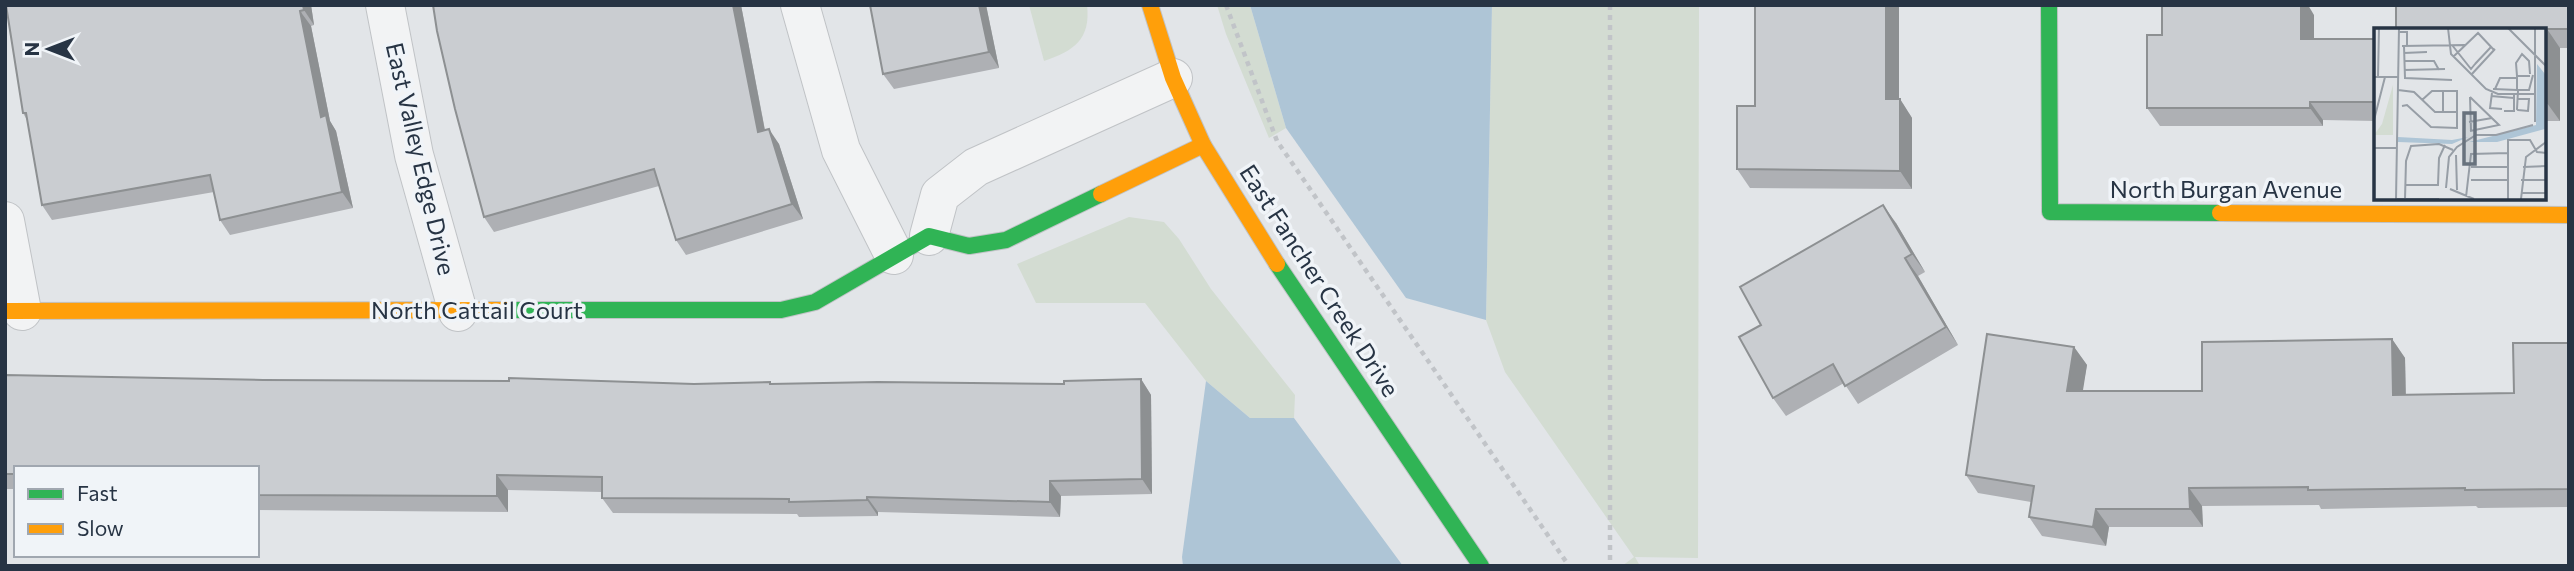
<svg xmlns="http://www.w3.org/2000/svg" width="2574" height="571" viewBox="0 0 2574 571" font-family="Commissioner,sans-serif">
<style>
.green{fill:#d3dcd2}
.water{fill:#aec5d6}
.lines{fill:none;stroke-linecap:round;stroke-linejoin:round}
.street-casing{stroke:#c0c3c6;stroke-width:40}
.fast-casing{stroke:#c0c3c6;stroke-width:18}
.slow-casing{stroke:#c0c3c6;stroke-width:18}
.path{stroke:#c1c4c8;stroke-width:4.5;stroke-dasharray:5 5;stroke-linecap:butt}
.street{stroke:#f2f3f4;stroke-width:38}
.fast{stroke:#30b455;stroke-width:16}
.slow{stroke:#ff9f0a;stroke-width:16}
.wall{fill:#aeb0b4}
.shaded-wall{fill:#8d9092}
.building{fill:#cacdd1;stroke:#8d9092;stroke-width:2}
.labels{text-anchor:middle;stroke-width:7;stroke-linejoin:round;paint-order:stroke}
.street-label{font-size:24px;fill:#273444;stroke:#f0f4f8}
.inset-road{fill:none;stroke:#979ea6;stroke-width:2}
.view{fill:#68727d;fill-opacity:0.15;stroke:#68727d;stroke-width:3.5}
.inset-edge{fill:none;stroke:#273444;stroke-width:3.5}
</style>
<rect width="100%" height="100%" fill="#e2e5e8"/>
<!-- green -->
<g class="green">
<path d="M1029,5H1087C1091,39 1074,51 1044,61Z"/>
<path d="M1217,5H1250L1286,128L1269,138L1226,34Z"/>
<path d="M1492,5H1699L1698,558L1635,557L1640,566H1622L1634,557L1505,372L1486,320Z"/>
<path d="M1129,217L1164,222L1179,239L1211,289L1295,395L1294,418H1250L1206,381L1145,303H1036L1017,264Z"/>
</g>
<!-- water -->
<g class="water">
<path d="M1250,5H1492L1486,320L1406,298L1286,128Z"/>
<path d="M1206,381L1250,418H1294L1403,566H1183L1182,557Z"/>
</g>
<g class="lines">
<!-- street casing -->
<g class="street-casing">
<g id="street">
<path d="M385,5L414,155L458,312"/>
<path d="M800,5L841,150L894,255"/>
<path d="M5,221L22,311"/>
<path d="M929,236L940,195L976,167L1173,78"/>
</g>
</g>
<!-- fast casing -->
<g class="fast-casing">
<g id="fast">
<path d="M2049,5L2050,212L2220,213"/>
<path d="M1277,264L1481,566"/>
<path d="M507,310H781L815,302L929,236L969,246L1006,240L1101,194"/>
</g>
</g>
<!-- slow casing -->
<g class="slow-casing">
<g id="slow">
<path d="M1150,5L1173,78L1203,145L1277,264"/>
<path d="M1101,194L1203,145"/>
<path d="M2220,213L2569,215"/>
<path d="M5,311L507,310"/>
</g>
</g>
<!-- path -->
<g class="path">
<path d="M1226,5L1277,141L1569,566"/>
<path d="M1610,5V566"/>
</g>
<!-- street -->
<use href="#street" class="street"/>
<!-- fast -->
<use href="#fast" class="fast"/>
<!-- slow -->
<use href="#slow" class="slow"/>
</g>
<!-- wall -->
<g class="wall">
<path d="M6,5H311L314,25L311,26L330,121L336,131L353,208L230,235L220,220L214,192L52,220L42,205L27,120L23,113Z"/>
<path d="M741,5L765,130L779,144L803,219L686,255L676,240L659,186L494,232L484,217Z"/>
<path d="M986,5L999,68L894,89L883,74Z"/>
<path d="M2569,5V48H2560V121H2544V30Z"/>
<path d="M2314,15V39H2376V121L2323,120V126H2160L2147,108Z"/>
<path d="M1900,99L1912,118V189L1750,188L1737,169L1755,106Z"/>
<path d="M1896,223L1925,272L1918,276L1958,345L1858,404L1844,383L1786,416L1773,398Z"/>
<path d="M2392,339L2405,358L2406,395L2514,393L2569,343V507L2478,508L2476,506L2321,509L2319,505L2202,506L2203,527H2109L2106,546L2042,536L2029,517L2031,502L1978,493L1966,475L2074,347L2087,365L2082,391H2202Z"/>
<path d="M5,375L263,380L772,384H1064L1141,379L1151,395L1152,494L1061,496L1060,517L878,512V516L799,517L797,514L613,513L602,498V492L508,490V512L257,510V468H16V489H5Z"/>
</g>
<!-- shaded-wall -->
<g class="shaded-wall">
<path d="M303,5H311L314,25L304,10Z"/>
<path d="M733,5H741L768,147L758,132Z"/>
<path d="M979,5H986L999,68L989,52Z"/>
<path d="M1886,5H1899V118L1886,99Z"/>
<path d="M2297,5H2308L2314,15V57L2301,39Z"/>
<path d="M300,11L311,26L330,121L336,131L353,208L342,192L321,117Z"/>
<path d="M2547,29L2560,48V121L2547,103Z"/>
<path d="M1900,99L1912,118V189L1900,171Z"/>
<path d="M2310,102L2323,120V126L2310,108Z"/>
<path d="M769,129L779,144L803,219L792,204Z"/>
<path d="M1883,205L1896,223L1925,272L1912,254Z"/>
<path d="M1905,258L1918,276L1958,345L1946,327Z"/>
<path d="M2392,339L2405,358L2406,414L2393,395Z"/>
<path d="M2074,347L2087,365L2080,409L2067,391Z"/>
<path d="M1141,379L1151,395L1152,494L1142,479Z"/>
<path d="M497,475L508,490V512L497,496Z"/>
<path d="M1050,481L1061,496L1060,517L1050,502Z"/>
<path d="M2189,488L2202,506L2203,527L2190,509Z"/>
<path d="M867,497L878,512V516L867,500Z"/>
<path d="M2096,509L2109,527L2106,546L2093,527Z"/>
</g>
<!-- building -->
<g class="building">
<path d="M6,5H303L304,10L300,11L321,117L326,115L342,192L220,220L210,175L42,205L26,113H23Z"/>
<path d="M433,5H733L758,132L769,129L792,204L676,240L654,169L484,217L455,109L437,31Z"/>
<path d="M870,5H979L989,52L883,74Z"/>
<path d="M1755,5H1886V99H1900V171L1737,169V106H1755Z"/>
<path d="M2162,5H2301V39H2376V102H2310V108H2147V35H2162Z"/>
<path d="M2396,5H2569V29H2547V103H2544V30H2396Z"/>
<path d="M1883,205L1912,254L1905,258L1946,327L1845,386L1833,364L1773,398L1739,337L1761,325L1740,287Z"/>
<path d="M1987,334L2074,347L2067,391H2202V342L2392,339L2393,395L2514,393L2513,343H2569V489L2465,490V488L2308,490V487L2189,488L2190,509H2096L2093,527L2029,517L2034,486L1966,475Z"/>
<path d="M5,375L263,380L509,381V378L694,384L770,382V384L878,382L1064,384V381L1141,379L1142,479L1050,481V502L867,497V500L789,502V499L602,498V477L497,475V496L257,495V468H16V474H5Z"/>
</g>
<g class="labels">
<!-- street labels -->
<g class="street-label">
<text transform="translate(420 159) rotate(77)" y="8">East Valley Edge Drive</text>
<text x="2226" y="198">North Burgan Avenue</text>
<text transform="translate(1319 281) rotate(57)" y="8">East Fancher Creek Drive</text>
<text x="477" y="319">North Cattail Court</text>
</g>
</g>
<!-- overview -->
<g transform="translate(2374 28)">
<rect width="172" height="172" fill="#e2e5e8"/>
<path d="M19,57V107H0L8,96Z" fill="#d3dcd2"/>
<path d="M163,36L171,46V101L123,114H95L162,97ZM24,109L78,112L94,109L78,116L24,114Z" fill="#aec5d6"/>
<path class="inset-road" d="M74,0L77,26L112,61L124,66H160M134,0L172,38M161,0V94M24,4H33V18M78,17L97,41L101,36M28,18L91,17M30,18L31,50L78,52M30,25L53,24M79,29L104,5L120,22M30,33H60L65,42M101,36L117,19M30,42L71,41M97,47L121,21M143,48L142,35L148,26L155,33L156,46M156,48H143V62H155L159,47M0,49H24M4,49L5,0M119,61L143,62M121,61L126,50H143M24,62L40,64L61,84H83M118,65L116,80L128,81M117,68L140,70M96,69L125,97L96,103M96,69L97,103M143,71H155L154,83L144,82L143,81L144,63M28,78L33,77L57,99L83,100V63H58L48,72M130,83H140V66M69,84V62M0,92L11,49M95,94L118,90M0,120H22M82,127L83,162M97,139H134M149,139L172,138M97,152H134M147,152H172M32,157H64L65,130L71,117M72,160L75,129L83,119L102,107H122L159,97M76,161L100,171M147,165H172M92,169L97,126L134,125M22,171H65M22,171L25,0M31,171L32,133L37,118L65,116L79,122M134,171V112H156L163,124L172,125M147,171L152,129L172,114"/>
<path class="view" d="M90,85H101V136H90Z"/>
<rect width="172" height="172" class="inset-edge"/>
</g>
<!-- border -->
<rect width="2574" height="571" fill="none" stroke="#273444" stroke-width="14"/>
<!-- legend -->
<rect x="14" y="466" width="245" height="91" fill="#f0f4f8" stroke="#a0a7b0" stroke-width="2"/>
<rect x="28" y="489" width="35" height="10" fill="#30b455" stroke="#a0a7b0" stroke-width="2"/>
<text x="77" y="501" font-size="21" fill="#273444">Fast</text>
<rect x="28" y="524" width="35" height="10" fill="#ff9f0a" stroke="#a0a7b0" stroke-width="2"/>
<text x="77" y="536" font-size="21" fill="#273444">Slow</text>
<!-- north arrow -->
<g transform="translate(49 49) rotate(270)" stroke="#f0f4f8" stroke-width="5" paint-order="stroke">
<path d="M0-5L12 26L0 18L-12 26Z" fill="#273444"/>
<text y="-10" font-size="19" font-weight="bold" text-anchor="middle" fill="#273444">N</text>
</g>
</svg>
